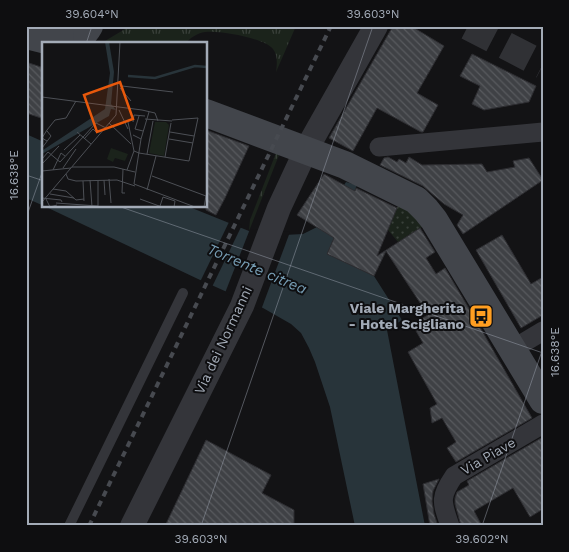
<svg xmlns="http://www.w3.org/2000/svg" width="569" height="552" viewBox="0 0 569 552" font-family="'Work Sans',sans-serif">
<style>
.grass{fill:url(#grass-tufts)}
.garden{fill:url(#garden-dots)}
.water{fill:#28343a}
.pier{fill:#131315}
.building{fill:url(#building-back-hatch);stroke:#2d2d31}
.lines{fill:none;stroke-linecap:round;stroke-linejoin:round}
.secondary-tunnel{stroke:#303135;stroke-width:28;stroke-dasharray:28 14;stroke-linecap:butt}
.service{stroke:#34353a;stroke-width:10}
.minor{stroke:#34353a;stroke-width:19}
.tertiary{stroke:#34353a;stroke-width:24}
.secondary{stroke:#42454b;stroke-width:28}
.rail{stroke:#474a50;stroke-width:4;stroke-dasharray:6 5;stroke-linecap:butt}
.ticks{fill:none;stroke:#a3abb7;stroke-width:1;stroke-opacity:0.45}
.labels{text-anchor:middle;stroke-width:4;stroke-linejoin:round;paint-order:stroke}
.poi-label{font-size:14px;font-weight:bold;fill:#a3abb7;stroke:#0e0e10;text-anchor:end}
.street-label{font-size:14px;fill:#a3abb7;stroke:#0e0e10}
.water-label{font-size:15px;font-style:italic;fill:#779eb5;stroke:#0e0e10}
.inset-river{fill:none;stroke:#28343a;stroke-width:2.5}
.inset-road{fill:none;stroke:#4d5056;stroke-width:1}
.view{fill:#e8590c;fill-opacity:0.15;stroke:#e8590c;stroke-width:2.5}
.inset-edge{fill:none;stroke:#a3abb7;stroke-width:2.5}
.neatline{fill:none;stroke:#a3abb7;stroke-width:2}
.ticks-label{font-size:12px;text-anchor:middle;fill:#a3abb7}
</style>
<defs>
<pattern id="grass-tufts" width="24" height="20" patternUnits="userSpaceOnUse" patternTransform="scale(1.25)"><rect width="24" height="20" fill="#1b231b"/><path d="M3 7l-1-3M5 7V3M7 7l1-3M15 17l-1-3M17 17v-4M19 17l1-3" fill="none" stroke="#39403a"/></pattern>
<pattern id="garden-dots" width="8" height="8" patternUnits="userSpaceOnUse" patternTransform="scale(1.25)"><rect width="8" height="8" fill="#1b231b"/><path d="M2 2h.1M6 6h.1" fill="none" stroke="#39403a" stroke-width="1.8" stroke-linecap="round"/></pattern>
<pattern id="building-back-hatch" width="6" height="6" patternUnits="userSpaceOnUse" patternTransform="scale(1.25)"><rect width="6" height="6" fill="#3f4145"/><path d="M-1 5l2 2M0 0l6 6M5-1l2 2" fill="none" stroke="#585a5e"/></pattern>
</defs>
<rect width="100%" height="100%" fill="#131315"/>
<!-- grass -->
<g class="grass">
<path d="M130,26H296L276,72C277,65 278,55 273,49C264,38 219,30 205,32C197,33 190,38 185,44H97L105,41Z"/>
<path d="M276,153L279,155L249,231L250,220Z"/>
</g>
<!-- garden -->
<path class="garden" d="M399,203L416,218L422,227L398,242L388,230Z"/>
<!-- water -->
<g class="water">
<path d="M26,134L44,142V206L26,198Z"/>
<path d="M346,182L357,185L327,254L374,276L402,320L387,330L425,526H355L330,407L315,362L309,348L301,333L291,324L263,308L198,279L44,206H187L249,231L284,235L303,234L317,227Z"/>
</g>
<!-- pier -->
<g class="pier">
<path d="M230,220L242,225L212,287L200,282Z"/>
<path d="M250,229L290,232L261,310L225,293Z"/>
</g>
<!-- building -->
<g class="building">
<path d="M393,26H411L444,46L417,93L438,105L423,132H421L377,108L353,151L329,138Z"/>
<path d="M472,54L536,86L529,102L484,110L472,104L480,86L460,76Z"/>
<path d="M26,62L44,68V119L26,113Z"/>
<path d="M206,130L249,146L225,198L216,215L206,210Z"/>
<path d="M388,157L397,162L399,159L406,163L409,157L422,165L482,164L487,172L515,167L513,161L529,158L543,180L463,234L457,225L463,215L444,204L423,186L380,165L384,158Z"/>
<path d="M324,174L355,191L356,188L397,208L377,256L420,228L435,252L426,258L436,274L445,268L481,329L532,418L456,462L447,448L456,442L442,418L432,423L430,408L437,404L408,352L423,343L412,324L428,315L386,251L374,276L327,254L334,238L297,215Z"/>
<path d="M502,235L531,284L543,277V315L521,328L476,250Z"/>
<path d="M543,437V509L530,517L513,488L474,511L482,526H461L455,504V498L457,492L469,485L467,481Z"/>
<path d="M206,440L271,475L262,493L294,510V526H165Z"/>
<path d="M439,479L433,491L432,501L434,514L438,526H430L423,484Z"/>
</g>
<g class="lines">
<!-- secondary-tunnel -->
<path class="secondary-tunnel" d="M468,26L543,65"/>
<!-- service -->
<path class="service" d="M69,526L183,293"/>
<!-- minor -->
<g class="minor">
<path d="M379,147L543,132"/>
<path d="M513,349L543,331"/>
<path d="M450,526C442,502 439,498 454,476L543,424"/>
</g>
<!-- tertiary -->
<path class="tertiary" d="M132,526L242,306L279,208L306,150L376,26"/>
<!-- secondary -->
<g class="secondary">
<path d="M52,26C61,44 80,43 89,26"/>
<path d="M26,35L46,40L60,36"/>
<path d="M206,113L345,165L416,200L426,210L434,220L543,400"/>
</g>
<!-- rail -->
<path class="rail" d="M89,526L331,26"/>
</g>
<!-- ticks -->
<path class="ticks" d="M86,44L92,26M26,175L44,181M118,206L543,353M26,218L44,167M201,526L373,26M482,526L543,348"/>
<!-- icons -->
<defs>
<g id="bus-square" transform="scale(1.25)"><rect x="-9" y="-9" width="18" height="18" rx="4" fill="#ff9e21" stroke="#0e0e10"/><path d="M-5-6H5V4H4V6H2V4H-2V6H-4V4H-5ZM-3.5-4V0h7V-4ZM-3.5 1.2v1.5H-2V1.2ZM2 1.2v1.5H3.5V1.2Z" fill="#111"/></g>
</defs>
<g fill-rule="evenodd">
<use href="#bus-square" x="481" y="316"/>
</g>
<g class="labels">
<!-- poi labels -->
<g class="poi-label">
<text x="464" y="313">Viale Margherita<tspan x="464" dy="16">- Hotel Scigliano</tspan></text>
</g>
<!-- street labels -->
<g class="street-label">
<text transform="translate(223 340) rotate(-65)" y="5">Via dei Normanni</text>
<text transform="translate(488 456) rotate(-30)" y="5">Via Piave</text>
</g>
<!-- water labels -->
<g class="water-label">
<text transform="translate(257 269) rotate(23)" y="5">Torrente citrea</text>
</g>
</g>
<!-- overview -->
<g transform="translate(42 42)">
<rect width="165" height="165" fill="#131315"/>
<path d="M113,80H124L127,83L122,114L107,111ZM69,106L86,112L83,119L73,116L71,120L65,117Z" fill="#1b231b"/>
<path d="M63,0H67L72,30L69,62L74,68L69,67L67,74L0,112L1,108L63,67L68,31Z" fill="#28343a"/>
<path class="inset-river" d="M86,34L113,36L153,24L165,25"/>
<path class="inset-road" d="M80,44L131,50M78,46L89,59M0,55L100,68L113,71L116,79M77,68L86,87M97,74L93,87L101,89M103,77L130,79M86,80L92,109L97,111M91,80L92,73L103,74M67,81L89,102M35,90L49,102M128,90L152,94M91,93L99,97L92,142L153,165M42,97L51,87L54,90M99,97L107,70M127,97L151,101M5,99L0,96L5,88L13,78L24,76L34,59M0,106L9,94L5,89M22,108L38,93M97,111L147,119L156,76L130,78M105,112L111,79M123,115L129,81M0,117L6,110L18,120L54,81L64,86M0,122L17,104M30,125H72L93,130M21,126L34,107M81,127L80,151H83M11,128L19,111L23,114M85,128L92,109M0,129L29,126M24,132L26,137L34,139L75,138L93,144M110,134L164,154L162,165M67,137L69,161M48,138L50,165M62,138L63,153M41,139L42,159M11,147L24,149L34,158L42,157M105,148L114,114M8,152L32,156M0,156L19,158L20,160M4,157L8,165L15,163M98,157L120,165M0,160L74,73L78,0M14,161L56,164V138M118,164L121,155L133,159L132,165"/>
<path class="view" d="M78,40L91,77L55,90L42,53Z"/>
<rect width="165" height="165" class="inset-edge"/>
</g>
<!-- border -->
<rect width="569" height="552" fill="none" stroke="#0e0e10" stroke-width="55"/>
<rect x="28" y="28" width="514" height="496" class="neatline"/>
<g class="ticks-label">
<text x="92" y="18">39.604°N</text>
<text x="373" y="18">39.603°N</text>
<text transform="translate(14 175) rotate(-90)" y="4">16.638°E</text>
<text transform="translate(555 352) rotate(-90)" y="4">16.638°E</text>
<text x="201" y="543">39.603°N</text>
<text x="482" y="543">39.602°N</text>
</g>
</svg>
